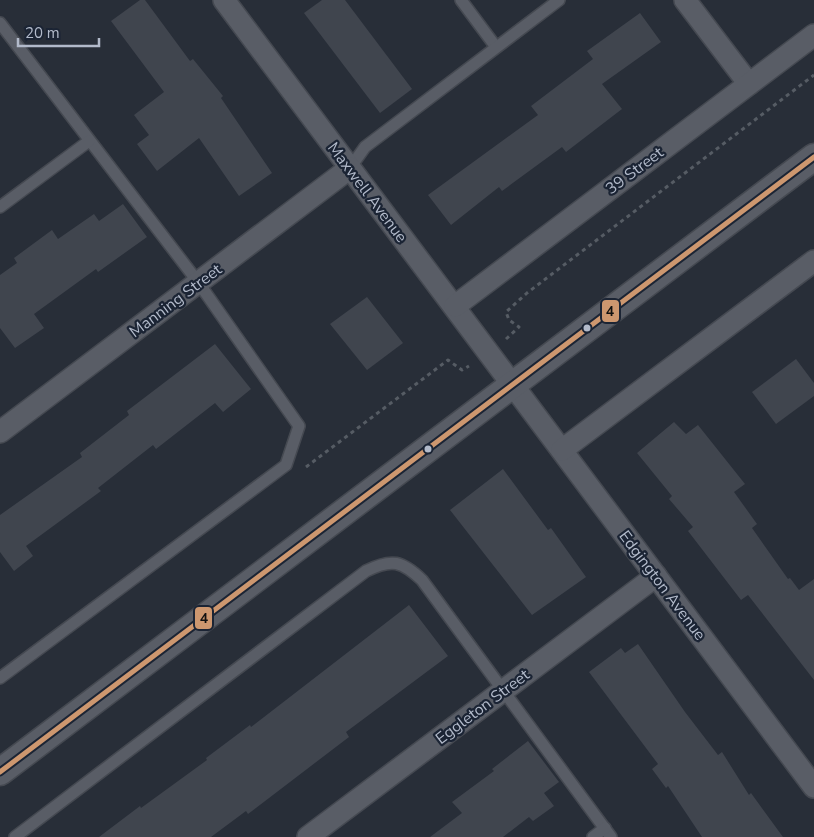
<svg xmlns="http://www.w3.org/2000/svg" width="814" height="837" viewBox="0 0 814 837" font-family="'Nunito Sans',sans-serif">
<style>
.building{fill:#40454e}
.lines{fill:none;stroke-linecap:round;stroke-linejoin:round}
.service-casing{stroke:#454951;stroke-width:14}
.minor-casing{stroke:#454951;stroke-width:24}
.tertiary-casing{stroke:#454951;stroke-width:29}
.path{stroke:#565c64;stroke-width:3;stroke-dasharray:4 4;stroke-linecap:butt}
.service{stroke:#595d66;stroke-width:11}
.minor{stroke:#595d66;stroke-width:21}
.tertiary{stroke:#595d66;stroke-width:26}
.bus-1-casing{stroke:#1b2434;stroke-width:9}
.bus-1{stroke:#cd976f;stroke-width:5}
.bus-dot{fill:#b2baca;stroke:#1b2434;stroke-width:2}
.labels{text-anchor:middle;stroke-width:4.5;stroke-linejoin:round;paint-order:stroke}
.street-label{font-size:16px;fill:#b2baca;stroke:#1b2434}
.line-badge{stroke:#1b2434;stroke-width:2}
.pale-badge-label{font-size:14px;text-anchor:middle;font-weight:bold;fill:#111}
</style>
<rect width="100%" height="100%" fill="#282e38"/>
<!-- building -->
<g class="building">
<path d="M140,0H145L190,61L193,59L223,96L221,98L272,173L239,196L199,138L157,171L137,144L149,135L134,115L164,92L111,21Z"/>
<path d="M322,0H345L412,89L380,113L304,13Z"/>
<path d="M640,13L661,42L602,84L622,109L566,152L562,147L502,191L499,187L451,225L428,195L538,115L531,106L593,59L587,51Z"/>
<path d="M123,204L147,237L98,272L96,269L34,314L44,328L15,348L0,328V275L17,263L14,258L52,230L58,239L94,214L99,221Z"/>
<path d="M367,297L403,343L367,370L330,324Z"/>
<path d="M215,344L251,389L223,412L215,403L156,449L153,445L98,488L101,491L26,546L33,556L14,571L0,552V515L82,457L80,453L129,415L127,411Z"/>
<path d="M796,359L814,383V396L776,424L752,392Z"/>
<path d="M674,422L686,434L698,425L745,484L734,492L757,524L752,528L788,579L790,578L799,590L814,579V680L748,595L741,600L688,531L693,527L669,499L672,496L637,453Z"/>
<path d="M503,469L548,530L551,528L586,577L532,615L450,510Z"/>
<path d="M409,605L448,656L346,732L349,737L248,814L246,811L211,837H99L140,806L141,808L207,760L206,758L250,725L251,727Z"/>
<path d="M638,644L685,712L718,755L722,752L749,795L751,793L783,837H702L668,786L666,788L652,769L658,764L589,672L621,648L625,653Z"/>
<path d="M528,741L559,782L544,793L554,806L533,821L529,817L503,837H430L462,813L452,802L494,771L492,769Z"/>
</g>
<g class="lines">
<!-- service casing -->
<g class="service-casing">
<g id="service">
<path d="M461,0L496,47"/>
<path d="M0,23L198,282L299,426L286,465L0,678"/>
<path d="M350,168L365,147L559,0"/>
<path d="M0,207L89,141"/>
<path d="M15,837L366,571C392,558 402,561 422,580L611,837"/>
<path d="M593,837L605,828"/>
</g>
</g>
<!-- minor casing -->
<g class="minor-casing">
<g id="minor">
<path d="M224,0L814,787"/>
<path d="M685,0L749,84"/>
<path d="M455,306L814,35"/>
<path d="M0,432L350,168"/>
<path d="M562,450L814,261"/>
<path d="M308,837L656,576"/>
</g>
</g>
<!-- tertiary casing -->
<g class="tertiary-casing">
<path id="tertiary" d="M0,772L814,157"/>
</g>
<!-- path -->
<g class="path">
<path d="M506,339L519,327L509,320L506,312L527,293L814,75"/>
<path d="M306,467L448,360L462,370L469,366"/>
</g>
<!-- service -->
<use href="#service" class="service"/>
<!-- minor -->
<use href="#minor" class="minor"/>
<!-- tertiary -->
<use href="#tertiary" class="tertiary"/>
<!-- bus-1 casing -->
<g class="bus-1-casing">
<path id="bus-1" d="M0,772L814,157"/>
</g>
<!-- bus-1 -->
<use href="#bus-1" class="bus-1"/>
</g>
<!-- markers -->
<g class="bus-dot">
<circle cx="587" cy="328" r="4.5"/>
<circle cx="428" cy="449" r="4.5"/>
</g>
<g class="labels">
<!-- street labels -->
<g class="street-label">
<text transform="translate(634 170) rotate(-37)" y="6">39 Street</text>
<text transform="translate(368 192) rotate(53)" y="6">Maxwell Avenue</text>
<text transform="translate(175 300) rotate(-37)" y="6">Manning Street</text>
<text transform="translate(663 585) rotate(53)" y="6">Edgington Avenue</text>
<text transform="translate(482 706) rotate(-37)" y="6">Eggleton Street</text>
</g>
</g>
<g class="line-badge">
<rect x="601" y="299" width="19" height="24" rx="5" fill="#cd976f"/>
<rect x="194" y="606" width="19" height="24" rx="5" fill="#cd976f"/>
</g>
<g class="pale-badge-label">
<text x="610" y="316">4</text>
<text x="204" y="623">4</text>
</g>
<!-- scale -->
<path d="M18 38v8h81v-8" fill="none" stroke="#b2baca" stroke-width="2.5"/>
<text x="25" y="38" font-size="15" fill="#b2baca" stroke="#1b2434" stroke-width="4" paint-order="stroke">20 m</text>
</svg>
